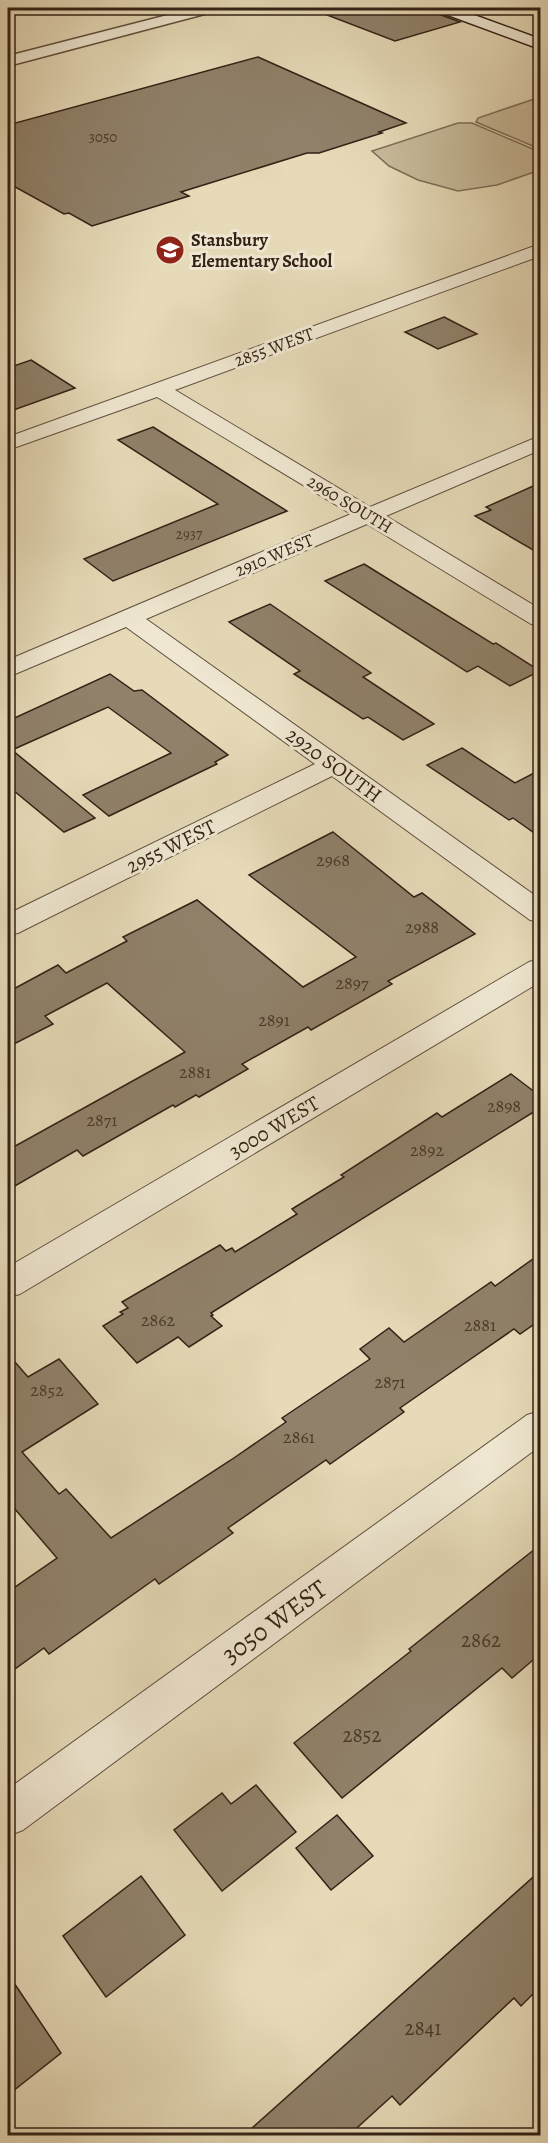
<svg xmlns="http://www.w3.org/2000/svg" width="548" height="2143" viewBox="0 0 548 2143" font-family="Alegreya,serif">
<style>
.green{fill:#c8bb9c;stroke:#7e6e58;stroke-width:1.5}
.building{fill:#90816a;stroke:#332115;stroke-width:1.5}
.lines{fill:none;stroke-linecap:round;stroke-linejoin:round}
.minor-casing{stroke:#604f3e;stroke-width:2}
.tertiary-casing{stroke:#604f3e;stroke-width:3}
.secondary-casing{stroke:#332115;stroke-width:3}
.minor{fill:#efe7d1;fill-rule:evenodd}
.tertiary{fill:#efe7d1;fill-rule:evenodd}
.secondary{fill:#efe7d1;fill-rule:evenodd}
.labels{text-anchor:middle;stroke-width:6;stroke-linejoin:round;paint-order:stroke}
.far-number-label{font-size:15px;fill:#4a392a}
.far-poi-label{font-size:18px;font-weight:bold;fill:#332115;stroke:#efe7d1;text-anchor:start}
.far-street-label{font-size:18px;fill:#332115;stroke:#efe7d1}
.number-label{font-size:18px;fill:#4a392a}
.street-label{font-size:21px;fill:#332115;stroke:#efe7d1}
.near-number-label{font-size:21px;fill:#4a392a}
.near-street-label{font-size:26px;fill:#332115;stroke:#efe7d1}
</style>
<rect width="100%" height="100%" fill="#e6dab8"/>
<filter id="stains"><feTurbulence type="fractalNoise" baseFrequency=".00333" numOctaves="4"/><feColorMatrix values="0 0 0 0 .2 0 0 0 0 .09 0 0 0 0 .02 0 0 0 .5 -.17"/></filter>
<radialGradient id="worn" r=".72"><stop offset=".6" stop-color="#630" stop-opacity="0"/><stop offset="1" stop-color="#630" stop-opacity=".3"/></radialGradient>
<!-- green -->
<g class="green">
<path d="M540,97V149L476,122L478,118Z"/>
<path d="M458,123H472L540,152V170L497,185L458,191L418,180L389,166L372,151Z"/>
</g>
<!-- building -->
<g class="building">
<path d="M314,8H432L436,13L460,22L395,41L314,10Z"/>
<path d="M258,57L406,123L379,132L382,133L319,153H307L181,192L189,196L92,226L69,213L64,214L8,183V125Z"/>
<path d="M444,317L477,334L438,349L405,332Z"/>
<path d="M31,360L75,388L8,412V368Z"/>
<path d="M153,427L287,511L113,581L84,559L218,504L118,440Z"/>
<path d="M540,483V554L475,516L491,510L486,507Z"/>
<path d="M364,564L493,644L496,643L540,671L510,686L478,666L467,672L325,581Z"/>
<path d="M270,604L371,673L363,677L434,724L403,740L368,717L363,719L325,694L294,674L300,671L229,622Z"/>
<path d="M110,674L134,691L142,690L228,755L215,762L217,764L109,816L83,795L171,753L108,707L12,750L95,818L64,832L8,786V721Z"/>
<path d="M462,748L515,783L540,770V837L513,818L509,820L427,765Z"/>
<path d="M333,832L414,897L422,893L475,934L388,981L392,984L311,1030L308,1027L242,1064L248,1069L199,1097L196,1095L175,1107L173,1105L83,1156L77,1150L8,1190V1150L185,1052L107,983L45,1016L53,1024L8,1047V992L58,965L66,973L127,941L123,937L197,900L303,987L356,957L249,875Z"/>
<path d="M511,1074L540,1096V1108L211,1313L213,1315L211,1316L222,1326L189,1347L178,1337L137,1363L103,1326L123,1314L120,1312L128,1308L122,1302L220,1245L226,1251L232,1248L235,1252L297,1214L292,1209L344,1177L341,1175L437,1113L442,1117Z"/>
<path d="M540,1254V1320L520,1334L514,1329L462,1365L400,1408L404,1412L330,1464L326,1460L228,1528L233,1533L159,1584L155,1579L49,1654L44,1648L8,1674V1592L57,1558L8,1501V1354L28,1377L59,1359L98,1404L22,1452L59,1494L66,1489L111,1538L231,1460L286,1422L282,1418L370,1359L360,1349L389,1328L404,1342L491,1282L495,1286Z"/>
<path d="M540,1545V1654L512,1678L502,1668L342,1798L294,1743L411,1651L409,1649Z"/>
<path d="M256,1785L296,1832L222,1891L174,1830L222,1793L231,1804Z"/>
<path d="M337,1815L373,1856L331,1890L296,1848Z"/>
<path d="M540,1871V1987L521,2006L514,1998L400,2105L392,2096L348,2136H243Z"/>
<path d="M141,1876L185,1935L106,1997L63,1936Z"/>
<path d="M8,1974L61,2053L8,2095Z"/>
</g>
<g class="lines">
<!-- minor casing -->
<g class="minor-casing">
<g id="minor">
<path d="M540,244V256L175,390L370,507L540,436V450L386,516L540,609V626L531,624L367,524L146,619L540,899V922L530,920L332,776L18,933L8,935V914L315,764L126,627L8,677V660L351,514L157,397L8,450V437Z"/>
<path d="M540,959V982L20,1294L8,1297V1267L529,962Z"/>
<path d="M540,1411V1446L23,1830L8,1836V1789L527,1415Z"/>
</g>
</g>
<!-- tertiary casing -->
<g class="tertiary-casing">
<path id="tertiary" d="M195,8H219L216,11L8,66V56Z"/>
</g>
<!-- secondary casing -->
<g class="secondary-casing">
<path id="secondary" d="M434,8H455L540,39V49L437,11Z"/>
</g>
<!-- minor -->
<use href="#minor" class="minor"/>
<!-- tertiary -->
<use href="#tertiary" class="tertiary"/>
<!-- secondary -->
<use href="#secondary" class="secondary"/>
</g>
<!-- icons -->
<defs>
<g id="school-disc" transform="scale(1.5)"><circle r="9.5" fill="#8f2418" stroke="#efe7d1"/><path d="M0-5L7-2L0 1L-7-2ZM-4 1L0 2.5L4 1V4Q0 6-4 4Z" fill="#fff"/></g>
</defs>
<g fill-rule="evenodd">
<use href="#school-disc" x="170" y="250"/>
</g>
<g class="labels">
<!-- far-number labels -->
<g class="far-number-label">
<text x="103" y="142">3050</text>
<text x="189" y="539">2937</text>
</g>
<!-- far-poi labels -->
<g class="far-poi-label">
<text x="191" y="246">Stansbury<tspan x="191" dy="21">Elementary School</tspan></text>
</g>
<!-- far-street labels -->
<g class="far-street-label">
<text transform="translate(274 347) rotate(-20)" y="6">2855 WEST</text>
<text transform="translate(350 504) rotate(31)" y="6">2960 SOUTH</text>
<text transform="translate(274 555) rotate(-23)" y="6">2910 WEST</text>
</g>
<!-- number labels -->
<g class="number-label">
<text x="333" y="866">2968</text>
<text x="422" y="933">2988</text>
<text x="352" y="989">2897</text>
<text x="274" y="1026">2891</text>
<text x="195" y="1078">2881</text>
<text x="504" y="1112">2898</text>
<text x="102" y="1126">2871</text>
<text x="427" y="1156">2892</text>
<text x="158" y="1326">2862</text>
<text x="480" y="1331">2881</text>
<text x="390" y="1388">2871</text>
<text x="47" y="1396">2852</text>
<text x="299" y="1443">2861</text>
</g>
<!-- street labels -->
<g class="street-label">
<text transform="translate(334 765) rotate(36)" y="7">2920 SOUTH</text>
<text transform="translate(171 846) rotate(-26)" y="7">2955 WEST</text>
<text transform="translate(274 1127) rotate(-31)" y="7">3000 WEST</text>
</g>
<!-- near-number labels -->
<g class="near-number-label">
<text x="481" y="1647">2862</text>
<text x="362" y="1742">2852</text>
<text x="423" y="2035">2841</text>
</g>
<!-- near-street labels -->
<g class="near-street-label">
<text transform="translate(274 1621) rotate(-36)" y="9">3050 WEST</text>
</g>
</g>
<!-- margin -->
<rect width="548" height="2143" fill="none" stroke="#e6dab8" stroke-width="30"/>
<rect x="9" y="9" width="530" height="2125" fill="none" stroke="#332115" stroke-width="3"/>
<rect x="15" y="15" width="518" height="2113" fill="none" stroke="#332115" stroke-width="1.5"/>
<rect width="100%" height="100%" filter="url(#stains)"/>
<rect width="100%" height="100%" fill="url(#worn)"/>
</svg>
